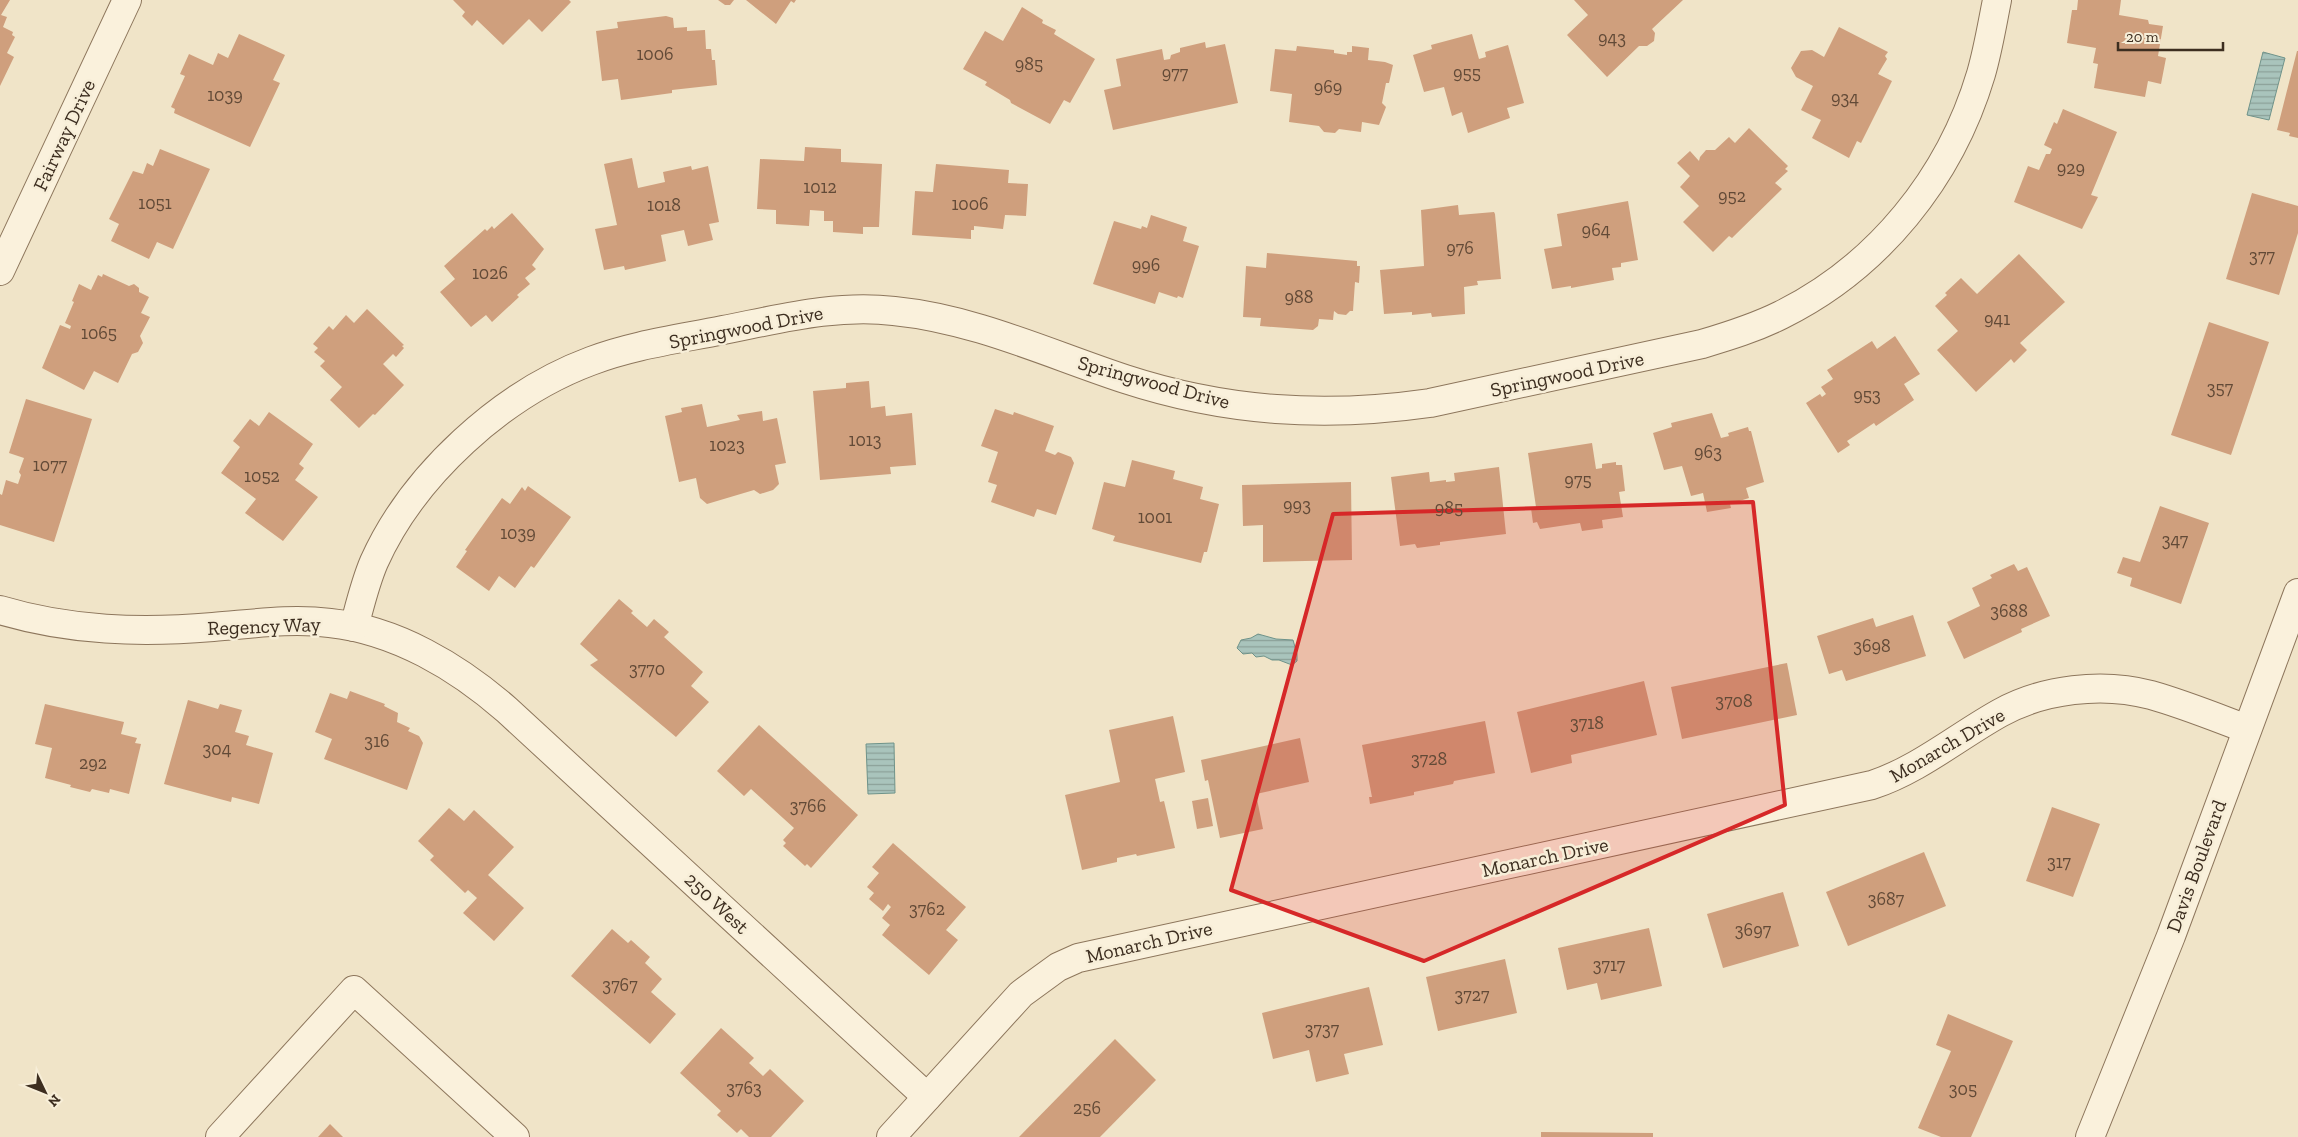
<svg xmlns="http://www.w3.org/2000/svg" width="2298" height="1137" viewBox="0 0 2298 1137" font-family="'Zilla Slab',serif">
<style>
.water{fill:url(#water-rules);stroke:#6f938a}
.building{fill:#cf9f7d}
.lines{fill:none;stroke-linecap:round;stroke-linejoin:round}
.minor-casing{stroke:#8d765c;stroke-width:30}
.minor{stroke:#faf1dc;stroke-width:28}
.marked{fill:#d62828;fill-opacity:0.2;stroke:#d62828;stroke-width:4;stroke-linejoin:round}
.labels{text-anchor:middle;stroke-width:5;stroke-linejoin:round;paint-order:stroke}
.number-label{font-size:18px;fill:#624a37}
.street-label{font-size:20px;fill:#3d2e20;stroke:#f7eed8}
</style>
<defs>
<pattern id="water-rules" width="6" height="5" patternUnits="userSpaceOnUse" patternTransform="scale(1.25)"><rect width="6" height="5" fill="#a9c4bc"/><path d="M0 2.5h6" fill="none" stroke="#8ba098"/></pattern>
</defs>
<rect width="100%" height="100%" fill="#f0e4c8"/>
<!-- water -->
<g class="water">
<path d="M2263,52L2285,58L2269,120L2247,115Z"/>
<path d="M1258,634L1276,639L1293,640L1297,654V661L1292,665L1279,660H1272L1264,656L1256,657L1252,653L1243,654L1237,648L1241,640L1251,638Z"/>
<path d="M894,743L895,793L868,794L866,744Z"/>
</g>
<!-- building -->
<g class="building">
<path d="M0,0H10L1,15L7,17L3,27L13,32L12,35L15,37L7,53L14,57L0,86Z"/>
<path d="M453,0H569L571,2L542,32L529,19L503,45L477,20L472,26L462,16L465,12Z"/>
<path d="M718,0H734L730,5H725Z"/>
<path d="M746,0H796L794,3L791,1L776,24Z"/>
<path d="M1574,0H1683L1652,29L1655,33L1654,41L1647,46H1639L1607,77L1567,35L1588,15Z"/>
<path d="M2078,0H2121L2119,15L2148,20L2149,24L2163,26L2158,56L2166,58L2161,84L2148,81L2145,97L2094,88L2098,64L2093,63L2096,48L2067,43L2072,10H2077Z"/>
<path d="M1022,7L1043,20L1042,23L1056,30L1054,34L1095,59L1070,103L1064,100L1050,124L1011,103L1010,100L985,85L987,82L963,69L985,31L1003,41Z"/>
<path d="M666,16L673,18L674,28L687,27V31L705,30L706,49H711L712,60H715L717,85L672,90V93L621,100L618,79L602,81L596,31L618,28L617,22Z"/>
<path d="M1839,27L1888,52L1885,56L1887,59L1878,74L1892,81L1861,143L1857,141L1849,158L1812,138L1821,120L1801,110L1813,86L1796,77L1791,68L1801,51L1812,50L1824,57Z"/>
<path d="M239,34L285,55L273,80L280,83L250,147L174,113L175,109L171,107L185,76L180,74L189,54L213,65L218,53L228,58Z"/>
<path d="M1472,34L1479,59L1486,57L1485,52L1508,45L1524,103L1507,108L1510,118L1468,133L1462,112L1452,116L1444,87L1424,92L1413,55L1432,49L1431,45Z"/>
<path d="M1205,42L1206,48L1225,44L1238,103L1113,130L1104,90L1121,86L1116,59L1162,49L1164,60L1170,59L1171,55L1180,52V48Z"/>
<path d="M1297,46L1334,50V53L1347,55V52H1352V46L1369,48L1368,60L1385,62L1393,65L1389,83H1386L1382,103L1386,107L1379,125L1362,122L1361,132L1339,129L1335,133L1324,132L1319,126L1289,122L1292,94L1270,91L1275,49L1296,51Z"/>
<path d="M2297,51H2298V138L2289,136L2290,133L2277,130Z"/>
<path d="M2063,109L2117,132L2091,195L2098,197L2082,229L2014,202L2028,166L2039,170L2046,154H2050L2052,149L2044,145L2054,122L2057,124Z"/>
<path d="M1749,128L1788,166L1785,169L1788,171L1775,183L1782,189L1732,238L1729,236L1713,252L1683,222L1699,206L1680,187L1690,176L1677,163L1690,151L1699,161L1700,157L1706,150H1715L1729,137L1735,143Z"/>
<path d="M805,147L841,149V162L882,164L879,227H863V234L833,232V221H824V211L810,210L809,226L776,224V210L757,209L760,159L804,161Z"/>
<path d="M160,149L210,169L173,249L157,242L149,259L111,241L119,224L109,219L133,171L143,174L147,163L153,166Z"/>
<path d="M632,158L638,188L665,182L663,172L691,166L692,170L708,166L719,222L709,224L713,240L688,246L684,230L661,235L666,261L625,270L624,266L604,270L595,229L617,225L604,164Z"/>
<path d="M936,164L1009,170L1008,183L1028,184L1026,216L1005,215L1003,229L974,226V230H971V239L912,235L915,191L933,192Z"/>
<path d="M2252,193L2298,206V233L2279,295L2226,279Z"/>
<path d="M1628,201L1638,260L1621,263V267L1612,268L1614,280L1571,288V286L1552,289L1544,249L1562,246L1557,214Z"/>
<path d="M1458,205L1459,215L1494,212L1495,214L1501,279L1477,281L1478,285L1464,287L1465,314L1432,317L1431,313L1412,315V312L1384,314L1380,270L1424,266L1421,210Z"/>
<path d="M512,213L544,249L532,265L536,269L525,278L530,284L517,295L519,297L492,322L486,315L471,327L440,292L455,279L444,266L485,229L487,231L492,226L494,229Z"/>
<path d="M1151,215L1187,227L1183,241L1199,246L1183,298L1178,296L1177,298L1159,292L1155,304L1093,284L1114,221L1141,229L1142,226L1147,228Z"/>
<path d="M1267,253L1357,261V266H1360L1359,283L1355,282L1353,311H1350L1346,315L1338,314L1334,311L1333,320L1319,319L1318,326L1313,330L1260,326L1261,318L1243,317L1246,266L1266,268Z"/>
<path d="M2019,254L2065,302L2020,343L2027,350L2014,363L2011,359L1976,392L1937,350L1958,331L1935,306L1947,295L1945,293L1961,278L1977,294Z"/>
<path d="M103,274L129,286L134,284L139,288V292L149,297L141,313L150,317L140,336L143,343L138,352L132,354L118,383L94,371L84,390L42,368L60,325L70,329L71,326L65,323L74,302L72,301L79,284L91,290L98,275L102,277Z"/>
<path d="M367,309L404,345L402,346L404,348L396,357L393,354L383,364L404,385L375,415L373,414L359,428L330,400L342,387L320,366L325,361L314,352L318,348L313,344L329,326L333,330L346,315L354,323Z"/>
<path d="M2209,322L2269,342L2231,455L2171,435Z"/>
<path d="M1895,336L1920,374L1904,384L1914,400L1876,426L1874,423L1847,441L1850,445L1838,453L1806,403L1820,394L1822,397L1826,394L1821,387L1833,379L1827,370L1872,341L1877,349Z"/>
<path d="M869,381L871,408L885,406L886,416L912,413L916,465L890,467L891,474L820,480L813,391L846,388V383Z"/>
<path d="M26,399L92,419L54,542L0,525V494L2,495L6,480L18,484L21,475L19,472L24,458L9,453Z"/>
<path d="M702,404L707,427L740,420L737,415L762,411L763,421L777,418L786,463L775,465L779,484L773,490L760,494L754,490L707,504L700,498L696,478L679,482L665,416L682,412L681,408Z"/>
<path d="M995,409L1013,415L1014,412L1054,426L1045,451L1055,455L1058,452L1071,457L1074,463L1056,515L1037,509L1034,517L991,502L997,485L988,482L998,452L981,446Z"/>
<path d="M269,412L313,444L299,464L304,468L295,480L318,497L283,541L245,513L256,499L221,473L240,447L233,441L250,419L259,426Z"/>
<path d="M1712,413L1721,438L1729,436L1728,433L1748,427L1749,431H1751L1764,482L1746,488L1749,498L1730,504L1731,508L1707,512L1703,493L1691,496L1682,466L1664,470L1653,433L1672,427L1671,423Z"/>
<path d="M1592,443L1596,469L1602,468V464L1616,462V465H1622L1625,491L1619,492L1623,517L1602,520L1603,528L1582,531L1580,523L1540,529L1537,522L1533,523L1531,508L1536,507L1528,453Z"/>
<path d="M1132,460L1175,471L1173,479L1203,487L1200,499L1219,504L1207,552H1204L1201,563L1113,541L1115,536L1092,529L1104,482L1125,487Z"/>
<path d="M1499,467L1506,534L1440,542V545L1417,548L1415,544L1400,546L1391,477L1429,472L1430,482L1446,480V482L1455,481L1454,473Z"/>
<path d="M1351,482L1352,560L1263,562V525L1243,526L1242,485Z"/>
<path d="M528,486L571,517L534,568L531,566L515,588L499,576L489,591L456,567L467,551L465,550L502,498L510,504L522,487L525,491Z"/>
<path d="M2160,506L2209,523L2181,604L2130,586L2132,578L2117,573L2123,557L2140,562Z"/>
<path d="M2014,564L2018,571L2027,567L2050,616L2021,629L2022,632L1964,659L1947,622L1980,606L1972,588L1992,578L1990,575Z"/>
<path d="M619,599L633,611L631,613L647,627L654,619L669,632L664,637L703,672L691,686L709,702L676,737L590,665L598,660L580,644Z"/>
<path d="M1913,615L1926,656L1846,681L1842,670L1829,674L1817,636L1873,618L1876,627Z"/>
<path d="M1787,663L1797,715L1682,739L1671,687Z"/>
<path d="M1644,681L1657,735L1571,755L1572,763L1531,773L1517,712Z"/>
<path d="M350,691L385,704L384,706L398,713L397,722L410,728L408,731L419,736L423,743L407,790L324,759L332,739L315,732L330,693L347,699Z"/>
<path d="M188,700L218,709L220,704L242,710L235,732L249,736L246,745L273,753L259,804L232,797L231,802L164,784Z"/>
<path d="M45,704L124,722L121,734L137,738L135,743L141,744L129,794L110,789L109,793L92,789L90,792L70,787L71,785L45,778L52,748L35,744Z"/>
<path d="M1173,716L1185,772L1155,779L1160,802L1164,801L1175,848L1137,856L1136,854L1117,858V862L1082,870L1065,795L1120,782L1109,730Z"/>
<path d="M1485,721L1495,773L1454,781L1453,784L1414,792V795L1370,804L1369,797H1372L1362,745Z"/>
<path d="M759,725L858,815L811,868L807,864L805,866L783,846L786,843L783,840L794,828L751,789L744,796L717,771Z"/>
<path d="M1300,738L1309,782L1256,794L1263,829L1220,838L1208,780L1205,781L1201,760Z"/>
<path d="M1208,798L1213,826L1197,829L1192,801Z"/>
<path d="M2052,807L2100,824L2073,897L2026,881Z"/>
<path d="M449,808L464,821L474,810L514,847L488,875L524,908L494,941L463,913L477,898L468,890L465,893L430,860L434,856L418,841Z"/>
<path d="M893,843L966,907L946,930L958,940L929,975L882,935L890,925L882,918L891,907L888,904L883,911L869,899L874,893L867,887L879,873L872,867Z"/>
<path d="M1924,852L1946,906L1848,946L1826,892Z"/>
<path d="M1783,892L1799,946L1723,968L1707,914Z"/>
<path d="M1649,928L1662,986L1601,1000L1597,983L1567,990L1558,948Z"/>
<path d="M612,929L628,943L631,940L650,957L645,963L662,979L651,992L676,1014L650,1044L571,976Z"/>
<path d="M1505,959L1517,1013L1438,1031L1426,977Z"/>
<path d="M1369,987L1383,1045L1344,1054L1349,1074L1316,1082L1309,1050L1273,1059L1262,1013Z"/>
<path d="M1948,1014L2013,1041L1971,1137H1941L1918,1128L1951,1051L1936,1045Z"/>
<path d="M721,1028L754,1058L749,1063L763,1076L770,1069L804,1101L771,1137H749L741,1129L737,1133L717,1115L721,1111L680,1073Z"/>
<path d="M1115,1039L1156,1080L1100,1137H1019Z"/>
<path d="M330,1124L343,1137H318Z"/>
<path d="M1541,1132L1653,1133V1137H1541Z"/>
</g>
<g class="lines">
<!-- minor casing -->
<g class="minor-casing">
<g id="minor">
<path d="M0,271L127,0"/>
<path d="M0,610C70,631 141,633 213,627C252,624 291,618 330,623C396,630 458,667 507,710L927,1097"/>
<path d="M354,627C360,605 365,583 374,562C413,475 502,394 591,361C633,345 679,339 723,330C780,319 836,304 894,311C975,319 1049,354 1125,379C1226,412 1325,418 1430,403L1702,344C1729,336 1755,328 1781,315C1878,267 1950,178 1981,74C1988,50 1992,25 1997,0"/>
<path d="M220,1137L354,990L515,1137"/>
<path d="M891,1137L1021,994L1058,967L1078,958L1872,785C1918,770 1957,737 2000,713C2043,689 2102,682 2151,695C2183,704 2215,717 2247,729"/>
<path d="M2090,1137L2171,936L2298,593"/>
</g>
</g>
<!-- minor -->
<use href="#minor" class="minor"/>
</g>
<!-- marked area -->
<path class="marked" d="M1753,502L1785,805L1424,961L1231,890L1333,514Z"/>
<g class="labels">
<!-- number labels -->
<g class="number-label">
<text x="1612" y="44">943</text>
<text x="655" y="60">1006</text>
<text x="1029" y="70">985</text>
<text x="1175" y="79">977</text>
<text x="1467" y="79">955</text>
<text x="1328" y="93">969</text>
<text x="225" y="101">1039</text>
<text x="1845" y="104">934</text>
<text x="2071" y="174">929</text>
<text x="820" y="193">1012</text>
<text x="1732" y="202">952</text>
<text x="155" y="209">1051</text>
<text x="970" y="210">1006</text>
<text x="664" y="211">1018</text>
<text x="1596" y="236">964</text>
<text x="1460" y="254">976</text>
<text x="2262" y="262">377</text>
<text x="1146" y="271">996</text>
<text x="490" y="279">1026</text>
<text x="1299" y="303">988</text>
<text x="1997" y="325">941</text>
<text x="99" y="339">1065</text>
<text x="2220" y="394">357</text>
<text x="1867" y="401">953</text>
<text x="865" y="446">1013</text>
<text x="727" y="451">1023</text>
<text x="1708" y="458">963</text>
<text x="50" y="471">1077</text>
<text x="262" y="482">1052</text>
<text x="1578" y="486">975</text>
<text x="1297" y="511">993</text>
<text x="1449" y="514">985</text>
<text x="1155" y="523">1001</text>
<text x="518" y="539">1039</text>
<text x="2175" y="546">347</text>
<text x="2009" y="617">3688</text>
<text x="1872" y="652">3698</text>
<text x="647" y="675">3770</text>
<text x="1734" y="707">3708</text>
<text x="1587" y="729">3718</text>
<text x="377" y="747">316</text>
<text x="217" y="755">304</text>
<text x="1429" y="765">3728</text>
<text x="93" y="769">292</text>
<text x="808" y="812">3766</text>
<text x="2059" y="868">317</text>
<text x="1886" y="905">3687</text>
<text x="927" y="915">3762</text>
<text x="1753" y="936">3697</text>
<text x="1609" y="971">3717</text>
<text x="620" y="991">3767</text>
<text x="1472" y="1001">3727</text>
<text x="1322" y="1035">3737</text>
<text x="744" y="1094">3763</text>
<text x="1963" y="1095">305</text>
<text x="1087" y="1114">256</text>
</g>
<!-- street labels -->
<g class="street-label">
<text transform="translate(64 135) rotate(-65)" y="7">Fairway Drive</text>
<text transform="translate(746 327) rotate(-11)" y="7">Springwood Drive</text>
<text transform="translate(1567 374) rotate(-12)" y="7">Springwood Drive</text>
<text transform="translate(1154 382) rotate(15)" y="7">Springwood Drive</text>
<text transform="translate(264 626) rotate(-2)" y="7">Regency Way</text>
<text transform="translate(1947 745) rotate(-30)" y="7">Monarch Drive</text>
<text transform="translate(1545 857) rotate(-12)" y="7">Monarch Drive</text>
<text transform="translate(2196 866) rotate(-70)" y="7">Davis Boulevard</text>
<text transform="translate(717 903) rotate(43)" y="7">250 West</text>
<text transform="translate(1149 942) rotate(-13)" y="7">Monarch Drive</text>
</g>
</g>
<!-- north arrow -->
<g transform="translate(45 1092) rotate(133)" stroke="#f7eed8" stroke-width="4" paint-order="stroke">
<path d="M0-4L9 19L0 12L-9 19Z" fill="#3d2e20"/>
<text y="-8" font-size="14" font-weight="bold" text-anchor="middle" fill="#3d2e20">N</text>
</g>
<!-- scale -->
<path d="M2118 42v8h105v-8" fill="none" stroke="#3d2e20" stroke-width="2.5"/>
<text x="2126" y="42" font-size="15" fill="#3d2e20" stroke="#f7eed8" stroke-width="4" paint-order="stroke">20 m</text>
</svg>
